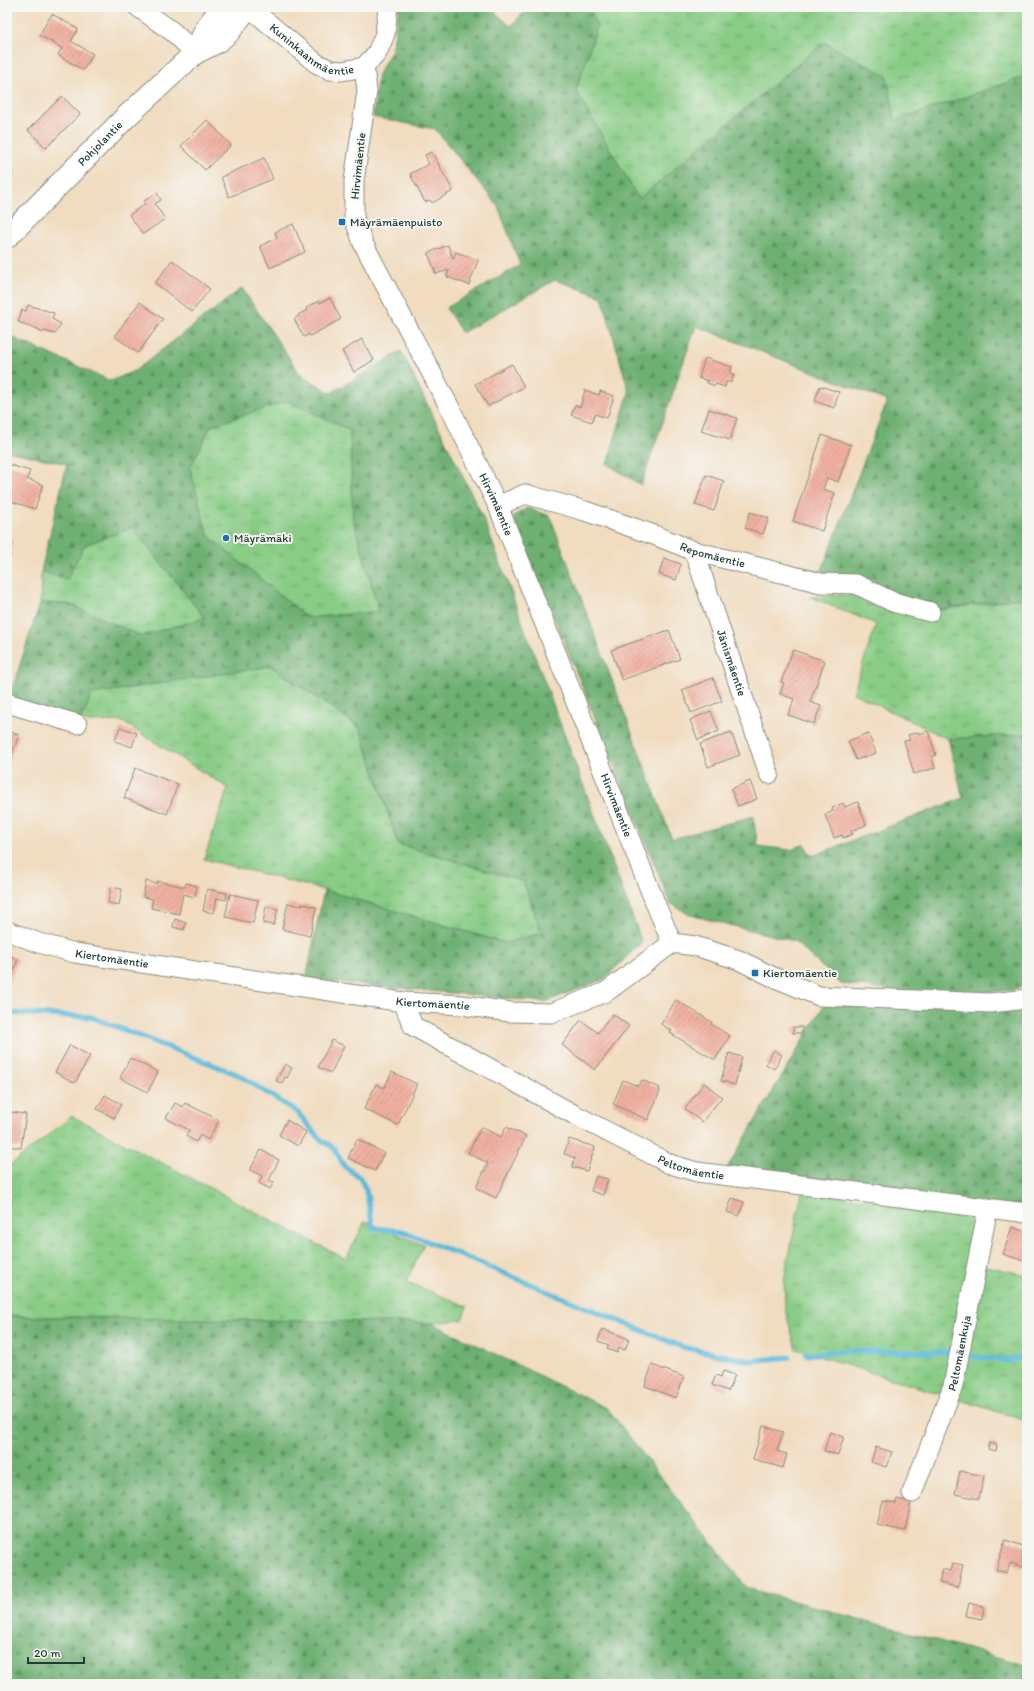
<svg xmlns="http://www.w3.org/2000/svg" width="1034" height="1691" viewBox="0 0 1034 1691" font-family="Itim,sans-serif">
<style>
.grass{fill:url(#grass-tufts);stroke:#54845c}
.forest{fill:url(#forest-firs);stroke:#467653;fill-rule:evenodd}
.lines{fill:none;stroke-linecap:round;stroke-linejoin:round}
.stream{stroke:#5cbada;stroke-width:5.5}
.building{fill:url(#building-hatch)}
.street-casing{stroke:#888c7a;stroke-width:21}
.secondary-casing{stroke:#888c7a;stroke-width:24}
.street{stroke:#fff;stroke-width:19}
.secondary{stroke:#fff;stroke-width:22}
.poi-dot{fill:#1f6fb2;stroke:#f6f6f2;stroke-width:1.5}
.labels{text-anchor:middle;stroke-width:4;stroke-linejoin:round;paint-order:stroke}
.street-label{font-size:12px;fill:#1f3d34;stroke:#f6f6f2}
.poi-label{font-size:12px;fill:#1f3d34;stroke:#f6f6f2;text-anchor:start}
</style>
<defs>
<pattern id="grass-tufts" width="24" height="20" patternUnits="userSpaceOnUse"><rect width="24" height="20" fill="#88cc85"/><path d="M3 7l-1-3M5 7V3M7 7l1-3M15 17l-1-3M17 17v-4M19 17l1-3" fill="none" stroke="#6fa76e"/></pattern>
<pattern id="forest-firs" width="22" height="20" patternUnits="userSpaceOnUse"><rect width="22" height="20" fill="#6eb072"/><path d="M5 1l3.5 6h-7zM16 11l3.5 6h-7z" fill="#5a905e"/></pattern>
<pattern id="building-hatch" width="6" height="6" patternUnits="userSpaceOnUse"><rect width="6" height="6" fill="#f2b1a0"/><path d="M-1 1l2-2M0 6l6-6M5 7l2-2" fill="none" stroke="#c39183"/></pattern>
</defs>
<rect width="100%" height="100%" fill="#f6f6f2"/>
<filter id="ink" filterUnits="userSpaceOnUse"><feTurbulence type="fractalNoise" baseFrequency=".025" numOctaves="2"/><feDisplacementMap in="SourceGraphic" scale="8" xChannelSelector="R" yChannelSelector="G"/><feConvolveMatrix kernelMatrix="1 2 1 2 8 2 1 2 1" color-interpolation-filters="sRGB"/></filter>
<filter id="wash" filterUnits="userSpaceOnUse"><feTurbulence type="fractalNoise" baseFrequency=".012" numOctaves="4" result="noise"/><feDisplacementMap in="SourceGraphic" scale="16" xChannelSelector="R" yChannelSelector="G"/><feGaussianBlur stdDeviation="0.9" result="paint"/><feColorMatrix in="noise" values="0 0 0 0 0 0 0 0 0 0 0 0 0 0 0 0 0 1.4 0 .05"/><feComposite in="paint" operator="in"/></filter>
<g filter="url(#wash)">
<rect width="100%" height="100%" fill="#f1dcbf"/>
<!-- grass -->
<g class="grass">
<path d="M589,7H1027V76L895,121L824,43L639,199L576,91L597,27Z"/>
<path d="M287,400L350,430L353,519L379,611L308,618L208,536L190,468L211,426Z"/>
<path d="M132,527L205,618L141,636L69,604L40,603L41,571L66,580L85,545Z"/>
<path d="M853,594L930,612L1027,597V734L948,739L853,693L876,624L810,597Z"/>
<path d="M271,666L360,728L398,844L523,881L542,933L505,943L324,890L204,859L228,788L121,721L90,722L81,720L92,694Z"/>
<path d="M72,1116L346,1259L365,1221L424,1245L406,1282L467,1306L462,1320L432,1323L7,1316V1168Z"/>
<path d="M802,1191L980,1215L947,1383L940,1394L796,1349L785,1309L784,1280Z"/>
<path d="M985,1266L1027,1275V1421L957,1399Z"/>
</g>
<!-- forest -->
<g class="forest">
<path d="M399,7H489L511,26L529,7H589L597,27L576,91L639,199L824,42L887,76L895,121L1027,76V597L930,611L820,575L887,401L696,326L641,485L607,464L629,392L602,297L555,280L462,333L446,308L520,265L498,206L435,129L373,117L378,74L392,50Z"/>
<path d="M242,288L300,374L331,393L401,351L483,517L642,942L604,979L545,1002L306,979L324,890L505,943L542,933L523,881L398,844L360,728L271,666L92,694L81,720L9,698L40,603L69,604L141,636L205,618L132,527L85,545L66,580L41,571L67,464L7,451V335L111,381L136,370ZM288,401L350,430L353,519L379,611L308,618L208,536L190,468L211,426Z"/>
<path d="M527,508L550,516L672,839L753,816L758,846L791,850L804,844L812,856L963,798L948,739L1027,734V985L1013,990L935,995L841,984L794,941L690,915L670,903L513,516Z"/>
<path d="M824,1005H1027V1208L726,1170Z"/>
<path d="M7,1316L432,1323L608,1409L747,1588L1027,1665V1684H7Z"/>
</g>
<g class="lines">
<!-- stream -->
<g class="stream">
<path d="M7,1013L91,1017L239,1075L297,1112L320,1139L334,1148L344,1166L360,1178L366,1190L373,1228L402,1231L682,1347L749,1361L789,1357"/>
<path d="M806,1355L839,1351L950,1352"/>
<path d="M970,1356L1010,1361L1027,1355"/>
</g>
</g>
<g id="blocks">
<!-- building -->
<g class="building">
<path d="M7,7H11L8,21H7Z"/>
<path d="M52,14L78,29L71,41L93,54L83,70L58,55L62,48L39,35Z"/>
<path d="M62,96L80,114L46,148L28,130Z"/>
<path d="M207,120L231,145L205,170L181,146Z"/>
<path d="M432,152L453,191L432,203L430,200L425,202L410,174L429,164L425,155Z"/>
<path d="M264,158L273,179L229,197L221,177Z"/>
<path d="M7,167L13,173L7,178Z"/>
<path d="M157,193L161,200L155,204L165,219L143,234L129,215L145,204L144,201Z"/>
<path d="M293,224L305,252L270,268L260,246L277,238L275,232Z"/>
<path d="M448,245L453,259L456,252L478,260L469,285L447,277L449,270L436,274L428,253Z"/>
<path d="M172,260L210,289L192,312L155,283Z"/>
<path d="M330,298L341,319L310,336L309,334L304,337L294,319L299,316L298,315L307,310L306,308L319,301L320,303Z"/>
<path d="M140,302L163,319L138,353L114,336Z"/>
<path d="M28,305L54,313L52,319L61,324L55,334L44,331L42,333L38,329L18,322L22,310L26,311Z"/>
<path d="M362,339L374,360L354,372L342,351Z"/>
<path d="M705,358L732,367L730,373L734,375L731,383L727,381L725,387L716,384L715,386L707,383L708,381L699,378Z"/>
<path d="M512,364L524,387L488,406L475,384Z"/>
<path d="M820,386L839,392L834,408L815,401Z"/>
<path d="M585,390L599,395L600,391L614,396L607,418L595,414L592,422L571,415L575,405L580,407Z"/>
<path d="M709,409L737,418L730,440L701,431Z"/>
<path d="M822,435L851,445L838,482L827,478L823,489L835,493L822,531L793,521Z"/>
<path d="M7,464L30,471L27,479L43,485L35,509L7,500Z"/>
<path d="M706,475L724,481L714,511L695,505Z"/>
<path d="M750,512L769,518L763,534L745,528Z"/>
<path d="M7,539L12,540L10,557L7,556Z"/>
<path d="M664,558L681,564L676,580L659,574Z"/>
<path d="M669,630L680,659L622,680L611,650Z"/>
<path d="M793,650L825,661L810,702L821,706L814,724L788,715L794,699L780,694L784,683L781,682Z"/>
<path d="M713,678L722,701L691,713L682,690Z"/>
<path d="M711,711L719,731L698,740L690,720Z"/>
<path d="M120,727L137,733L132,747L115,741Z"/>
<path d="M7,730L19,735L8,765L7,764Z"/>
<path d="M928,731L936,755L932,757L935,768L914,774L904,741L910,740L908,735L918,732L919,734Z"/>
<path d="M731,732L740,755L708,767L700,744Z"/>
<path d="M868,733L876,753L856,760L848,741Z"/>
<path d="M135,768L178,784L167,814L124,798Z"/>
<path d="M750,781L757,799L738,806L731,789Z"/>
<path d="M858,802L866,825L851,831L853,834L843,838L842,835L834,838L825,815L833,811L832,808L843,803L845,807Z"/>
<path d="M146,881L157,884V881L185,887L186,883L197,886L195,897L183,894L179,914L151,908L153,899L143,897Z"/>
<path d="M111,887L122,889L119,905L108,903Z"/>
<path d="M207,889L227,893L226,900L217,898L214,913L203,911Z"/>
<path d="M230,894L258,900L253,923L225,917Z"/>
<path d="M288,903L302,906V904L316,907L310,936L282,929Z"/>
<path d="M266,906L278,909L274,925L263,923Z"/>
<path d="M175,919L186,923L184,930L173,927Z"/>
<path d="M7,955L18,959L9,985L7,984Z"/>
<path d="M676,1000L712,1022L711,1024L730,1036L715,1060L670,1033L672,1031L661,1024Z"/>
<path d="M613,1014L629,1026L595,1070L562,1045L581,1020L598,1033Z"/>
<rect x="793" y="1027" width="9" height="6"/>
<path d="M332,1040L344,1046L331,1073L318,1067Z"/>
<path d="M70,1045L90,1056L75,1083L55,1072Z"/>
<path d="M774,1050L782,1055L774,1069L766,1064Z"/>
<path d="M729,1053L742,1057L735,1085L721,1081Z"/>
<path d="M130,1058L158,1072L148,1092L120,1078Z"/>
<path d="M285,1064L292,1068L287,1078L285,1077L282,1083L276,1081Z"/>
<path d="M392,1072L417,1084L398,1125L364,1109L376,1084L384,1088Z"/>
<path d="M623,1080L638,1086L642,1080L660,1088L659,1090L660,1091L648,1120L613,1104Z"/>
<path d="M704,1083L722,1097L702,1122L685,1109Z"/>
<path d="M105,1095L121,1104L114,1118L97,1109Z"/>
<path d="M175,1103L183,1107L185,1103L219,1120L208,1140L200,1135L196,1142L186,1136L189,1130L166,1118Z"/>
<path d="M10,1112L26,1114L21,1148L7,1146V1129Z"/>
<path d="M287,1120L306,1132L298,1146L279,1135Z"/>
<path d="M481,1127L501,1137L506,1127L526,1136L496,1198L476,1188L488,1163L468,1153Z"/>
<path d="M357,1139L384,1153L375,1171L348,1158Z"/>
<path d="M569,1139L595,1147L587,1171L572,1167L575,1158L564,1154Z"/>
<path d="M261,1150L279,1160L269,1180L274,1182L270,1189L259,1183L262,1176L250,1170Z"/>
<path d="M596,1176L608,1179L603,1195L591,1191Z"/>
<path d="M732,1198L744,1202L739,1216L727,1212Z"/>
<path d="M1012,1227L1027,1232V1262L1003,1254Z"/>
<path d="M602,1329L629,1339L625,1350L619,1348L617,1353L607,1349L609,1345L598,1341Z"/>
<path d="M652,1365L684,1377L676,1398L645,1386Z"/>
<path d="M723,1371L735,1375L728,1391L712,1385L716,1375L721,1377Z"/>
<path d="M763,1426L783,1432L777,1451L787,1454L783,1468L753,1459Z"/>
<path d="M830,1432L844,1437L838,1455L824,1451Z"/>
<path d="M989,1443L997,1445L996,1451L988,1449Z"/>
<path d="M876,1447L892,1452L886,1467L871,1462Z"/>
<path d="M960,1471L984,1476L979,1499L955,1494Z"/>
<path d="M897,1499L911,1502L905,1531L877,1525L883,1501L896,1503Z"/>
<path d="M1005,1540L1027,1547V1557L1024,1567L1010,1563L1007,1573L996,1570Z"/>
<path d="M953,1563L963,1565L958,1587L939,1583L942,1569L951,1571Z"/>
<path d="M969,1603L984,1607L982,1619L966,1616Z"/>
</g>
</g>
</g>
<g filter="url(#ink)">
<use href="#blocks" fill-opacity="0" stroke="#888c7a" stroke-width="1"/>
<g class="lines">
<!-- street casing -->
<g class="street-casing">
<g id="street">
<path d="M138,7L173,32L195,53"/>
<path id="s1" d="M249,7L316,63L330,70L342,71L364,67L377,53L385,34L388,7"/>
<path id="s2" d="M364,67L367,91L354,181V218L363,243L450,408L498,506L658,910L672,943"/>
<path id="s3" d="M498,506L525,494L585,511L654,535L694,551L821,583L856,584L893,602L930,612"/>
<path id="s4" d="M694,551L769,774"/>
<path d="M7,703L77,724"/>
<path id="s5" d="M7,931L39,943L75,953L403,1002L462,1005L510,1012L551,1013L606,992L672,943L695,946L739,960L771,976L819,996L990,1003L1027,999"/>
<path id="s6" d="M403,1002L413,1026L575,1115L670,1164L697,1172L1027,1213"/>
<path id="s7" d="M912,1493L953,1386L988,1208"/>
</g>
</g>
<!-- secondary casing -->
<g class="secondary-casing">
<g id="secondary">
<path d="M195,53L207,27L222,7"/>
<path id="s8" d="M7,237L126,117L195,53L217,42L228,33L248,7"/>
</g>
</g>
<!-- street -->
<use href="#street" class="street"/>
<!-- secondary -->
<use href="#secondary" class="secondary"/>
</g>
</g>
<!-- markers -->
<g class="poi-dot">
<rect x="338" y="218" width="8" height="8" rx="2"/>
<circle cx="226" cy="538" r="4"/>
<rect x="751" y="969" width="8" height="8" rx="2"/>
</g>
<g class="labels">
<!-- street labels -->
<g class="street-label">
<text dy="4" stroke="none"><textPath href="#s1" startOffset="78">Kuninkaanmäentie</textPath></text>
<text dy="4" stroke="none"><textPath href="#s8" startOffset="132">Pohjolantie</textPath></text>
<text transform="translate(358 166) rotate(-84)" y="4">Hirvimäentie</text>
<text dy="4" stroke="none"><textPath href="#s2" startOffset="472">Hirvimäentie</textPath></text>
<text dy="4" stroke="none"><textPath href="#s3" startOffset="227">Repomäentie</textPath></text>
<text dy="4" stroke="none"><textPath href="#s4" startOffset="118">Jänismäentie</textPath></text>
<text dy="4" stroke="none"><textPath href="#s2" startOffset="796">Hirvimäentie</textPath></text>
<text dy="4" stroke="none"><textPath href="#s5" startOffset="109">Kiertomäentie</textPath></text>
<text dy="4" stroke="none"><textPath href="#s5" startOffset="433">Kiertomäentie</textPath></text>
<text dy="4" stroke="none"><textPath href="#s6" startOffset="339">Peltomäentie</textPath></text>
<text dy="4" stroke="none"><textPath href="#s7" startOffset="148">Peltomäenkuja</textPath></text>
</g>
<!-- poi labels -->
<g class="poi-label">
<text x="350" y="226">Mäyrämäenpuisto</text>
<text x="234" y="542">Mäyrämäki</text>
<text x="763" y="977">Kiertomäentie</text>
</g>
</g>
<!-- margin -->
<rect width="1034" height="1691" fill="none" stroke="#f6f6f2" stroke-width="24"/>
<!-- scale -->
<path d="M28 1657v6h56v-6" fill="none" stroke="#1f3d34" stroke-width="2"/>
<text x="34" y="1657" font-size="12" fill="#1f3d34" stroke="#f6f6f2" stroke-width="3" paint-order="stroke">20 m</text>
</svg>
